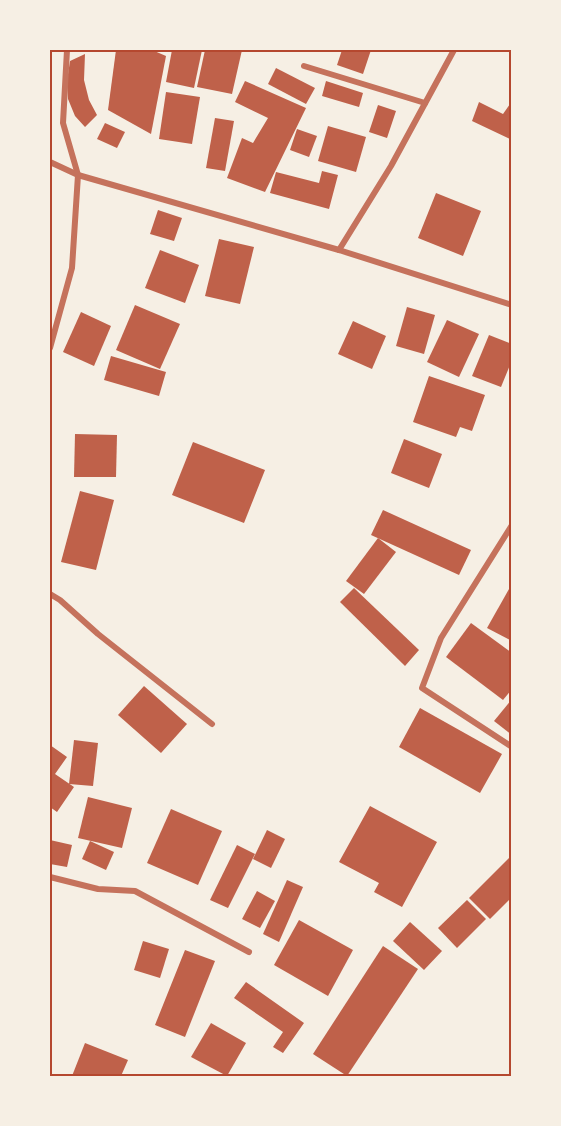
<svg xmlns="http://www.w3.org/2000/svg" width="561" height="1126" viewBox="0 0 561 1126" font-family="Roboto,sans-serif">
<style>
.building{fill:#bf614a}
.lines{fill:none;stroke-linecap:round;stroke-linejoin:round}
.minor{stroke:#c5725c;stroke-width:6}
.neatline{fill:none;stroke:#b5482f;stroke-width:2}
</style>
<rect width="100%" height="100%" fill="#f6efe4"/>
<!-- building -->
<g class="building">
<path d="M116,50H152L166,56L151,134L108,110Z"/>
<path d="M172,50H202L194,88L166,82Z"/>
<path d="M205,50H242L232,94L197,87Z"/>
<path d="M342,50H371L363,74L337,65Z"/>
<path d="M85,54L84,80L89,100L97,115L85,127L75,116L68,99L67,81L70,61Z"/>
<path d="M276,68L315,88L306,104L268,84Z"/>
<path d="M245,81L306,108L265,192L227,178L242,138L253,143L268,118L235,102Z"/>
<path d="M326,81L363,93L359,107L322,96Z"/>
<path d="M166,92L200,97L192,144L159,139Z"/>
<path d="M512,101V140L472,121L479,102L503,114Z"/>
<path d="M378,105L396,111L387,138L369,132Z"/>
<path d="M215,118L234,121L225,171L206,168Z"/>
<path d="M105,123L125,132L117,148L97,139Z"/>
<path d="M328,126L366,137L356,172L318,161Z"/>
<path d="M297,129L317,136L309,157L290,150Z"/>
<path d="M322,171L338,175L329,209L270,193L276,172L319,183Z"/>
<path d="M436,193L481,211L463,256L418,238Z"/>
<path d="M158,210L182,218L174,241L150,234Z"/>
<path d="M219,239L254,247L240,304L205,296Z"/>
<path d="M160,250L199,265L185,303L145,288Z"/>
<path d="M135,305L180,324L160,369L116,350Z"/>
<path d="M407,307L435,315L424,354L396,346Z"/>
<path d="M81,312L111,326L94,366L63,352Z"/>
<path d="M447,320L479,334L459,377L427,362Z"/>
<path d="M353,321L386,336L372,369L338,354Z"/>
<path d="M489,335L512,344V360L501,387L472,376Z"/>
<path d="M111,356L166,372L159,396L104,380Z"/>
<path d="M429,376L485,395L472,431L460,427L456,437L413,422Z"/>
<path d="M75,434L117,435L116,477H74Z"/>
<path d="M404,439L442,454L429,488L391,473Z"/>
<path d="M193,442L265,470L244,523L172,495Z"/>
<path d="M80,491L114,500L96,570L61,562Z"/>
<path d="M383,510L471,550L459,575L371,535Z"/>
<path d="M378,538L396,552L364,594L346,581Z"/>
<path d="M354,588L419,650L405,666L340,602Z"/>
<path d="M509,589L512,590V641L487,628Z"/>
<path d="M471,623L512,653V689L503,700L446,657Z"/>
<path d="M144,686L187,724L161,753L118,715Z"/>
<path d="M512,699V735L494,721Z"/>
<path d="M420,708L502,754L480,793L399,747Z"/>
<path d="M74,740L98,743L93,786L69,784Z"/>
<path d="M50,745L67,757L55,774L74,787L57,812L50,807Z"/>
<path d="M88,797L132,808L122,848L78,838Z"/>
<path d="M370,806L437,842L402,907L374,892L379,883L339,862Z"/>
<path d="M171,809L222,831L198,885L147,863Z"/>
<path d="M267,830L285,839L271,868L253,859Z"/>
<path d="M50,840L72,845L67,867L50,864Z"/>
<path d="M90,841L114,852L106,870L82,859Z"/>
<path d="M237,845L255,854L228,908L210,900Z"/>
<path d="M509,858L512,860V897L490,919L469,898Z"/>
<path d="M287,880L303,887L279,942L263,934Z"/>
<path d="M257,891L275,901L260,928L242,919Z"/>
<path d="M467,900L486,919L457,948L438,928Z"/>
<path d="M299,920L353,950L328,996L274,965Z"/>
<path d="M410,922L442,951L424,970L393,941Z"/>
<path d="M143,941L169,949L160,978L134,970Z"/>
<path d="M383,946L418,969L347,1076L313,1054Z"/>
<path d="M185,950L215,961L185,1037L155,1025Z"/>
<path d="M246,982L304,1023L283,1053L273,1047L283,1032L234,998Z"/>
<path d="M211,1023L246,1043L227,1076L191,1057Z"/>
<path d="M85,1043L128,1060L121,1076H72Z"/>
</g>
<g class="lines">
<!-- minor -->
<g class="minor">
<path d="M304,66L425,103"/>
<path d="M50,162L78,175L339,250L512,305"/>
<path d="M339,250L391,166L454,50"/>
<path d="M50,348L72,268L78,175L63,123L67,50"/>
<path d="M512,525L441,638L422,688L512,747"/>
<path d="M50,594L60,600L98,634L212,724"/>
<path d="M50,877L98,889L135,891L249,952"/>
</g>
</g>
<!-- border -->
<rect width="561" height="1126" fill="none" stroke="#f6efe4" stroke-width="102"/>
<rect x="51" y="51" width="459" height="1024" class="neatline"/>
</svg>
